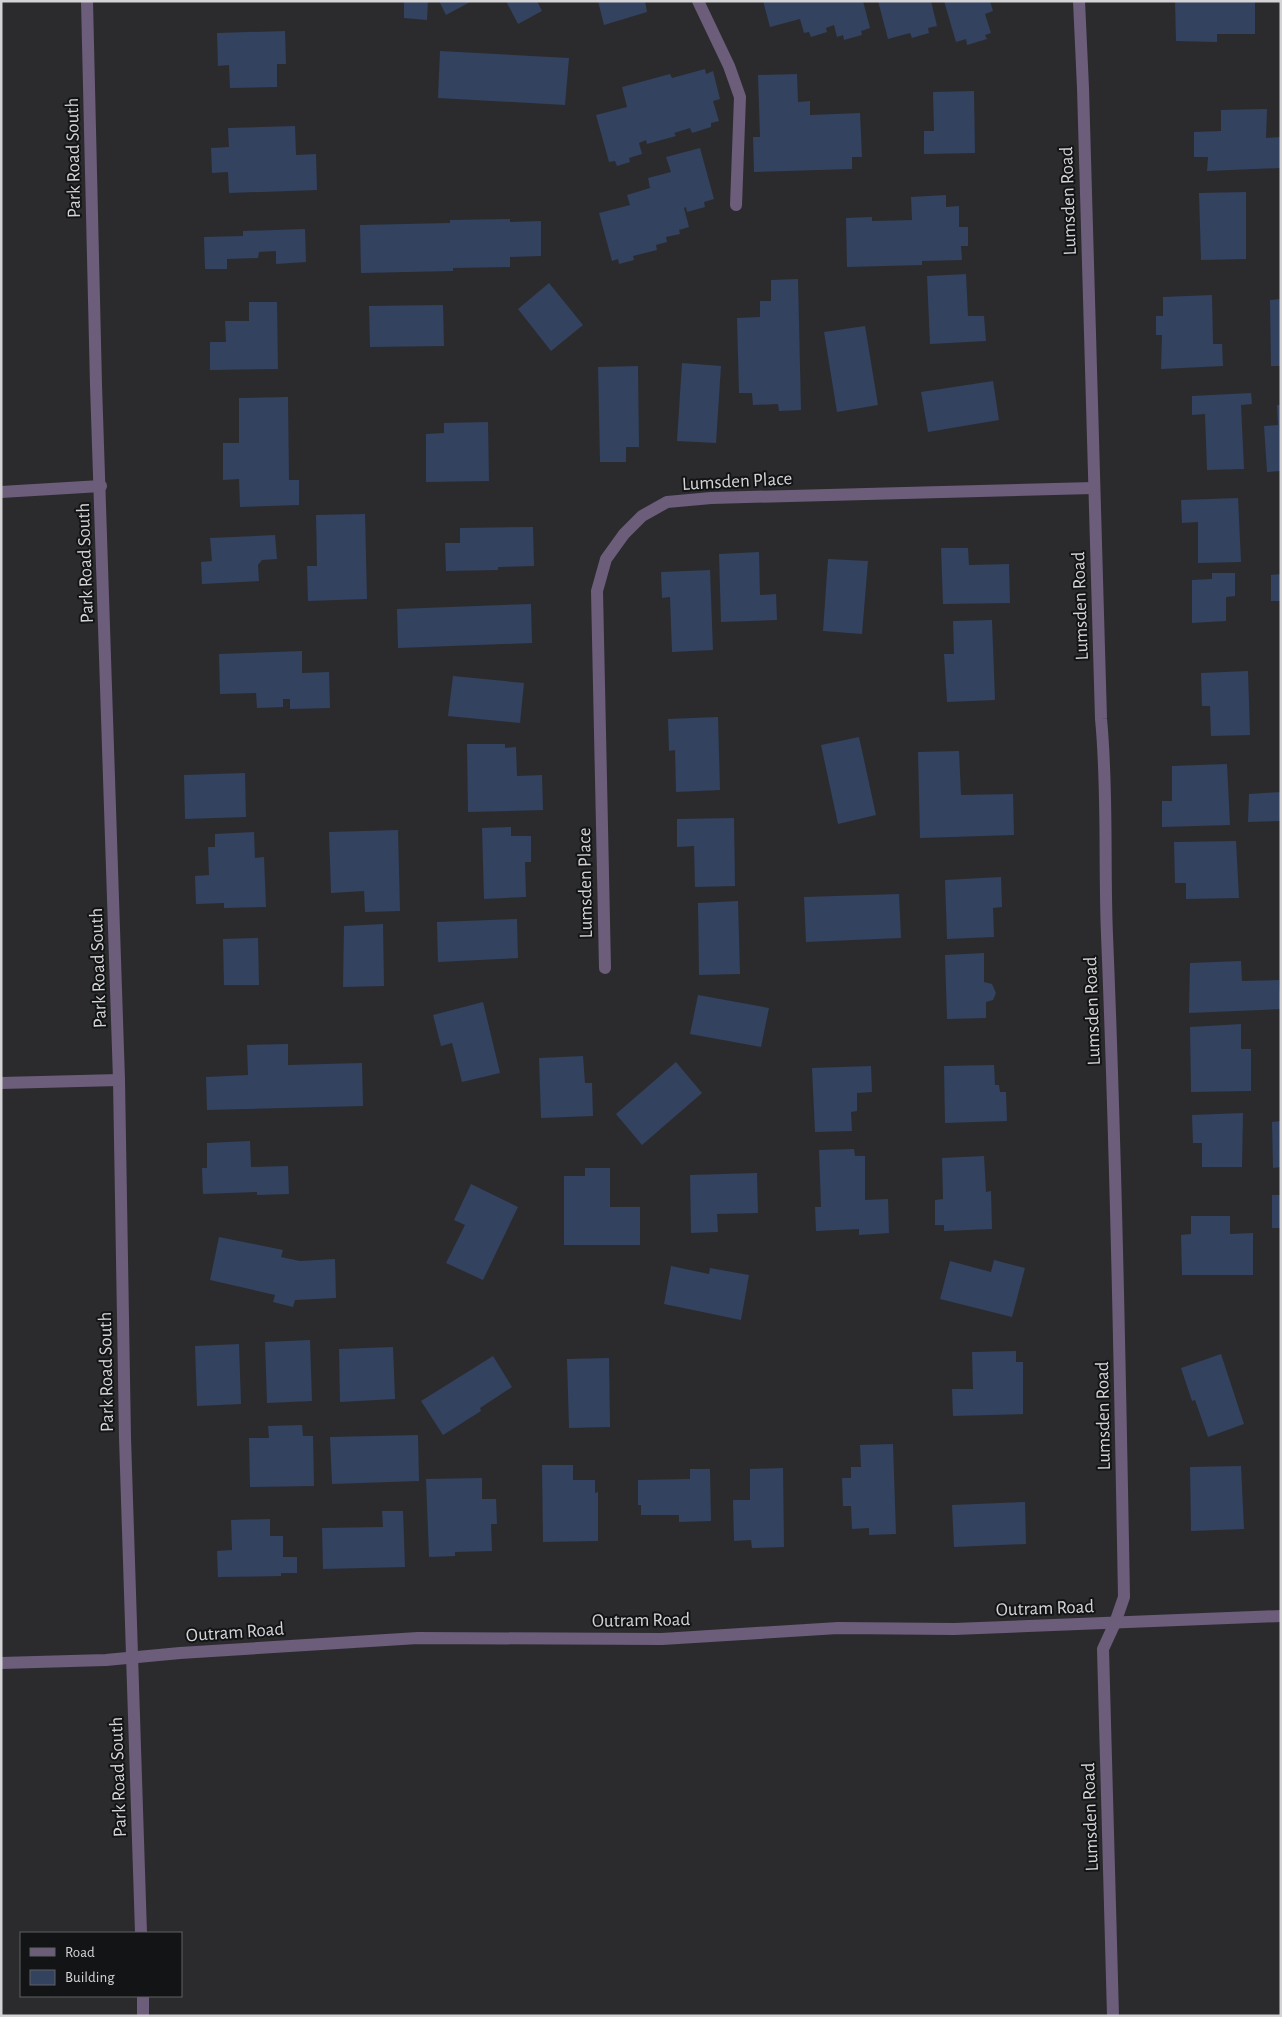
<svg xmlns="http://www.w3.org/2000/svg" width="1282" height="2017" viewBox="0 0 1282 2017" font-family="'Alegreya Sans',sans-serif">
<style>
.building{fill:#33425e}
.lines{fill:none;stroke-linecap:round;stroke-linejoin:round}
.service{stroke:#6c5d7b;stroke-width:12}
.minor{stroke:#6c5d7b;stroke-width:12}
.labels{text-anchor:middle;stroke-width:4;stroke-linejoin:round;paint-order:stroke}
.street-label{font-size:19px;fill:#d4d4d6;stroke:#131415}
</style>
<rect width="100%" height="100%" fill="#2b2b2e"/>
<!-- building -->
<g class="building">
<path d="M404,1H428L427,20L404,18Z"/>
<path d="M439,1H472L446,15Z"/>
<path d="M506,1H537L542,11L518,24Z"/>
<path d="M598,1H645L647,12L604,25Z"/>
<path d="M763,1H863L870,28L861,31L862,35L844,40L843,35L837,37L834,25L826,28L827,32L811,37L809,32L804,33L800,19L770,27Z"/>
<path d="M878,1H931L937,26L928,28L929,33L912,38L910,33L888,39Z"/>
<path d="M944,1H990L993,11L985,14L991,33L985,35L987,39L967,45L966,39L956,42Z"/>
<path d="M1175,1H1255V34H1217V42L1176,41Z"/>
<path d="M285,31L286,64H277V87L230,88L229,65L218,66L217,33Z"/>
<path d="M440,51L569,58L565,105L438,98Z"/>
<path d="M705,69L706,74L713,71L720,99L713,101L719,121L711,123V127L692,133L690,128L674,133L676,136L647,144L646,140L639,143L642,154L629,158L630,162L617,166L615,161L609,162L596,115L627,107L622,87L670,74L672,78Z"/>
<path d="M797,74L798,102L810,101V115L860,113L862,157H852V169L754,172L753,137H760L758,75Z"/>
<path d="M974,91L975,153L924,154V131H934L933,92Z"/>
<path d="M1267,109L1266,138L1281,137V168L1207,171L1208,157H1194V132L1221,131V110Z"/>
<path d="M295,126L296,155L316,154L317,190L229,193L228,172L212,173L211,148L229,147L228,128Z"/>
<path d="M700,148L714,199L704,202L705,207L687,212L686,207L684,208L689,227L679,230L680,234L666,237L667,242L656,245L657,250L633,256L634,260L619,264L618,259L612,261L599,213L630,205L627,195L650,188L648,178L671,172L666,157Z"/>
<path d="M1246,192V259L1201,260L1199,193Z"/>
<path d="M946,195V207L959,206V227H968V246H961L962,260L922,261V265L847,267L846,218L872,217V221L912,220L911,197Z"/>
<path d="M510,219V222L541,221V256L510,257V267L453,268V271L361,273L360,225L450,223V220Z"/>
<path d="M305,229L306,262L276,264V251L259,252L258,258L227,259V269H205L204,237L243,236V231Z"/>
<path d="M966,274L968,316H984L986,341L930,344L927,276Z"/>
<path d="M798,279L801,410L779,411L778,404L753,405L752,393H739L737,318L760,317V301H771V280Z"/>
<path d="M549,283L583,325L551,351L518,309Z"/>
<path d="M1212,295L1213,344H1222L1223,366L1161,369L1162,335H1156V316H1163V297Z"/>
<path d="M1281,299V366H1271L1270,300Z"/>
<path d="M249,302H277L278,369L210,370V342H226L225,321H249Z"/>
<path d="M443,305L444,346L370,347L369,306Z"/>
<path d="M865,326L878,405L837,412L824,332Z"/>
<path d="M682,363L721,366L716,443L677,441Z"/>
<path d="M638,366L639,447H626V462H600L598,367Z"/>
<path d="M993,381L999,420L928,432L921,392Z"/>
<path d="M1251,393L1252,404L1241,405L1244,469L1207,470L1205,414L1192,415V396Z"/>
<path d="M288,397L289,480H299V505L240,507L239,479L223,480V443H239V398Z"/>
<path d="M1277,405H1281V471L1267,472L1264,426L1278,425Z"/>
<path d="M488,422L489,481L426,482V434L444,433V423Z"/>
<path d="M1238,498L1241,562L1198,563V522L1182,523L1181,500Z"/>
<path d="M365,514L367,599L308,601L307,566H317L316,515Z"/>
<path d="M533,527L534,566L498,567V570L446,571L445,543H460V528Z"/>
<path d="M275,535L277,559L262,560L258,565L259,581L202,584L201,562L212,561L210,538Z"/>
<path d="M941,548H968L969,565L1009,564L1010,603L943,604Z"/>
<path d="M759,552L760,595L776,594L777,620L721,622L719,554Z"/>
<path d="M828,559L868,561L862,634L823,631Z"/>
<path d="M710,570L713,650L672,652L670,597L662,598L661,572Z"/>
<path d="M1212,573H1235V596L1226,597V621L1192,623V580L1212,579Z"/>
<path d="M1281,574V601H1271V575Z"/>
<path d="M531,604L532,643L398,648L397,609Z"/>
<path d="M992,620L995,700L947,702L944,654H954L953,621Z"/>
<path d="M302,651V673L329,672L330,708L290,709V699H283V707L257,708L256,693L220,694L219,654Z"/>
<path d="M1248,671L1250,735L1211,736L1210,706H1202L1201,673Z"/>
<path d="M453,676L524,683L520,723L448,716Z"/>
<path d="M718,717L720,790L676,792L675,750L669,751L668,719Z"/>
<path d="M859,737L876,815L838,824L821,745Z"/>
<path d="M467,744H505V748L516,747L517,776L542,775L543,810L468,812Z"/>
<path d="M959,751L961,795L1013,794L1014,835L920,838L918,752Z"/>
<path d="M1227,764L1230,825L1162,827V801H1172V766Z"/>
<path d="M245,773L246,817L185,819L184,775Z"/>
<path d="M1281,792V821L1248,822L1249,794Z"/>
<path d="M734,818L735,886L695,887L694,846L677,847V819Z"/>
<path d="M511,827V836H531V862H525L526,897L484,899L482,828Z"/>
<path d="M398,830L400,911L365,912L364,891L331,893L329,832Z"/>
<path d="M254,832L255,858L264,857L266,907L224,908V903L196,904L195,876L209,875L208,847H215V834Z"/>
<path d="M1236,841L1239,898L1186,899V883H1175L1174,842Z"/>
<path d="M1001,877L1002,907L993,908L994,937L947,939L945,880Z"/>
<path d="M899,894L901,938L806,942L804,897Z"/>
<path d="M738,901L740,974L699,975L698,903Z"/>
<path d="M517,919L518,958L438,962L437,922Z"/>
<path d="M383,924L384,986L343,987L344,926Z"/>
<path d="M258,938L259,985H224L223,939Z"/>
<path d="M984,953V982L992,984L996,993L993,1000L986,1002V1018L947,1019L945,955Z"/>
<path d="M1241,961L1242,981L1279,980L1281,1009L1189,1013L1190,963Z"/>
<path d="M698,995L769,1008L761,1047L690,1034Z"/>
<path d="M483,1002L500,1073L462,1082L452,1043L441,1046L433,1015Z"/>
<path d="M1241,1024V1049H1251V1091L1191,1092L1190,1027Z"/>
<path d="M288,1044V1065L362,1063L363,1106L207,1110L206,1077L248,1075L247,1045Z"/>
<path d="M583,1056L585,1083H592L593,1116L541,1118L539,1058Z"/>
<path d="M676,1062L702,1093L642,1145L616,1114Z"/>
<path d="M994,1065L995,1085H999L1000,1092H1006L1007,1121L945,1123L944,1066Z"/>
<path d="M871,1066L872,1092L857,1093V1111L851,1112L852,1131L815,1132L812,1068Z"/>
<path d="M1243,1113L1242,1167H1202V1143H1193L1192,1115Z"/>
<path d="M1281,1121V1167L1273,1168L1272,1122Z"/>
<path d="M250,1141L251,1167L288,1166L289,1194L257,1195V1192L203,1194L202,1168H207V1143Z"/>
<path d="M854,1149L855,1156H865V1200L888,1199L889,1233L859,1235V1229L816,1231L815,1207H821L819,1150Z"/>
<path d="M984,1156L986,1192L991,1191L992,1229L944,1231V1225H935V1200L943,1199L942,1158Z"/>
<path d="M585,1168H610V1207H640V1245H564V1176H585Z"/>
<path d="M757,1173L758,1213L717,1214L718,1232L691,1233L690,1175Z"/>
<path d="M471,1184L518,1207L483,1280L446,1263L465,1225L454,1220Z"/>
<rect x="1272" y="1195" width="9" height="33"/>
<path d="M1191,1216H1230V1234L1253,1233V1275H1182L1181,1235L1191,1234Z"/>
<path d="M219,1237L283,1250L281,1257L300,1261L335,1259L336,1298L295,1300L293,1307L273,1302L275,1295L210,1280Z"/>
<path d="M994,1260L1025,1268L1012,1317L940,1299L950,1261L991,1272Z"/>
<path d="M671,1266L709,1274L710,1268L749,1275L741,1320L664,1304Z"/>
<path d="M310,1340L312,1401L267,1403L265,1342Z"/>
<path d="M239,1344L241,1404L197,1406L195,1346Z"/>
<path d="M393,1347L395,1399L340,1402L339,1349Z"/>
<path d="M1016,1351V1362H1023V1414L953,1416L952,1389H973L972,1352Z"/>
<path d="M1221,1354L1244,1424L1208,1437L1195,1400L1192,1401L1181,1368Z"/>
<path d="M493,1356L512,1387L480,1408L481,1411L443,1435L421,1401Z"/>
<path d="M609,1358L610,1427L569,1428L567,1359Z"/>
<path d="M302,1425L303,1436H313L314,1486L250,1487L249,1438H269L268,1426Z"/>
<path d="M418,1435L419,1481L332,1484L330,1437Z"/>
<path d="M893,1444L896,1534L869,1535V1528L852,1529L851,1506H843L842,1478H851V1467H861L860,1445Z"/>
<path d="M542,1465H573V1480H595V1493L598,1492V1541L543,1542Z"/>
<path d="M1241,1466L1244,1529L1191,1531L1190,1467Z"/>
<path d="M783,1468L784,1547L752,1548L751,1540L734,1541L733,1500H750V1469Z"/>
<path d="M690,1469H710L711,1521L679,1522V1515H641V1505H638V1480L690,1479Z"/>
<path d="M482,1478V1499H496L497,1524H491L492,1551L455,1552V1556L429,1557L426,1479Z"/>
<path d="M1025,1502L1026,1544L954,1547L952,1505Z"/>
<path d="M382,1511H403L405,1567L323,1569L322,1528L383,1527Z"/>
<path d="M270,1519V1536H283V1557H297V1573H281V1576L218,1577L217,1551L232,1550L231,1520Z"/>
</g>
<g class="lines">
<!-- service -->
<path class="service" d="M698,1L729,66L740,97L736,205"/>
<!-- minor -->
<g class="minor">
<path d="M87,1L96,385L119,1080L125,1438L141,1933"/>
<path d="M1079,1L1083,88L1101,719C1108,790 1104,863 1107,935C1116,1155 1120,1376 1124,1597L1115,1623L1103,1649L1113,2016"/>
<path d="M1,492L101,486"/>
<path d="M605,968L597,591L606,559L624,534L642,516L667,502L711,498L1093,488"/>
<path d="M1,1083L119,1080"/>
<path d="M1,1663L106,1660L180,1653L418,1638L662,1639L838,1628L954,1629L1281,1616"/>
<path d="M143,1996V2016"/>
</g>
</g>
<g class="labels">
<!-- street labels -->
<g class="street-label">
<text transform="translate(72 158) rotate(-91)" y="7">Park Road South</text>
<text transform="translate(1067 201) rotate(-92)" y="7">Lumsden Road</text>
<text transform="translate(737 480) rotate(-3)" y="7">Lumsden Place</text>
<text transform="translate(84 563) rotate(-92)" y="7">Park Road South</text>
<text transform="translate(1079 606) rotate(-92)" y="7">Lumsden Road</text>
<text transform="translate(584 883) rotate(-91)" y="7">Lumsden Place</text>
<text transform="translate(97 968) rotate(-92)" y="7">Park Road South</text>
<text transform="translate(1091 1011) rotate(-92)" y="7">Lumsden Road</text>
<text transform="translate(105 1372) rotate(-91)" y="7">Park Road South</text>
<text transform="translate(1102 1416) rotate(-91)" y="7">Lumsden Road</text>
<text transform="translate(1045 1607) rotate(-2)" y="7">Outram Road</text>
<text transform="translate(641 1619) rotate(-1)" y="7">Outram Road</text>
<text transform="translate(235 1631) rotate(-4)" y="7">Outram Road</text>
<text transform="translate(117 1777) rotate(-92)" y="7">Park Road South</text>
<text transform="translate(1089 1817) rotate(-92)" y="7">Lumsden Road</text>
</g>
</g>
<!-- border -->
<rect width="1282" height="2017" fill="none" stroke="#d4d4d6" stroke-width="5"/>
<!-- legend -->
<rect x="20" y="1932" width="162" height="65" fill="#131415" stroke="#606162"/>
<rect x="30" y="1948" width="25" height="8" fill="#6c5d7b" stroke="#606162"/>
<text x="65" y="1957" font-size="15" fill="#d4d4d6">Road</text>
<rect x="30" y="1970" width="25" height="15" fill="#33425e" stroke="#606162"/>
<text x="65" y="1982" font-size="15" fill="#d4d4d6">Building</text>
</svg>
